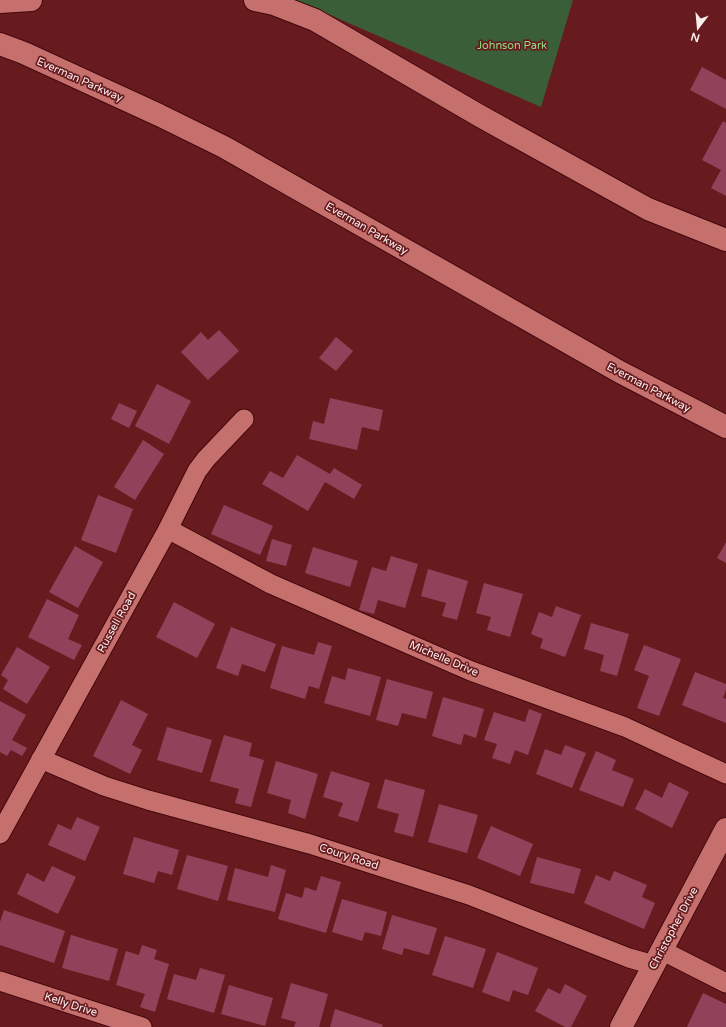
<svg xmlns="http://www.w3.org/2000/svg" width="726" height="1027" viewBox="0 0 726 1027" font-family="'Varela Round',sans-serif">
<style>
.green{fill:#3a5e37}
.building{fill:#91425b}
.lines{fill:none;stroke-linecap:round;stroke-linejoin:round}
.street-casing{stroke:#43080d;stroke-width:21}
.secondary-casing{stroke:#43080d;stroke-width:24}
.street{stroke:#c6706e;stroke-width:19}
.secondary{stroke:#c6706e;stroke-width:22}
.labels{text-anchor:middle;stroke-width:3.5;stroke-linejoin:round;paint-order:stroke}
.park-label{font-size:11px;fill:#8de085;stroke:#681b1f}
.street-label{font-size:11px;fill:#f8eeed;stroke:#681b1f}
</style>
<rect width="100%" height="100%" fill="#681b1f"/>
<!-- green -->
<path class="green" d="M296,0H573L541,107Z"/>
<!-- building -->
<g class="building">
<path d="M702,67L726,80V109L690,90Z"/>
<path d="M723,121L726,123V196L711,188L721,170L702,160Z"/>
<path d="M219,330L239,351L208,380L181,352L201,332L208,340Z"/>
<path d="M336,337L353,351L336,371L319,358Z"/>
<path d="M157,384L191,401L169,444L135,426Z"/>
<path d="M330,398L383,410L379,431L362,427L357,450L309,439L313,421L324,424Z"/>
<path d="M119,403L137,411L129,428L111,419Z"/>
<path d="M143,440L164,454L135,500L114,487Z"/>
<path d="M297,455L330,474L334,468L362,485L354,499L325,482L308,511L262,484L270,471L283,478Z"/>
<path d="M98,495L133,509L116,553L81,540Z"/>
<path d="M224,505L273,526L260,555L211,534Z"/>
<path d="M272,539L292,545L286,566L266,561Z"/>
<path d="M726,542V563L717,558Z"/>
<path d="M75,546L103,562L78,608L49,592Z"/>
<path d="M313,547L358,561L350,587L305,573Z"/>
<path d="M391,556L418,564L405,608L378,600L374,614L359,610L372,567L386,571Z"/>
<path d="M428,569L468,581L457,620L442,616L446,603L421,596Z"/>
<path d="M484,583L523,594L510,637L487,630L491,617L476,613Z"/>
<path d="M47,599L79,615L68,639L82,645L74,660L28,637Z"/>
<path d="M174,602L215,624L197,658L156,637Z"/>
<path d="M556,606L581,615L565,657L540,648L543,639L531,634L539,612L552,617Z"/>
<path d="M591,623L629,634L617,676L600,671L604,655L584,649Z"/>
<path d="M231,627L276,644L265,672L242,664L238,676L216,668Z"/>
<path d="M318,642L332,646L319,689L309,686L305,699L270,688L282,646L314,655Z"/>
<path d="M644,645L681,659L659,716L637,708L649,676L634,670Z"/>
<path d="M17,647L50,667L27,704L3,689L8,680L1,675Z"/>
<path d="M348,668L381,677L370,716L324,703L332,676L345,680Z"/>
<path d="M695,672L726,684V690L723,698L726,699V723L682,705Z"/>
<path d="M387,679L433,692L426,719L402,713L398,726L376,720Z"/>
<path d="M443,697L484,709L476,738L464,734L461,745L432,736Z"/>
<path d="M121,700L148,714L132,745L142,750L130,774L93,756Z"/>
<path d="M0,701L26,715L12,740L27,748L22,756L11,750L7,756L0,752Z"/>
<path d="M529,709L542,714L528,755L515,750L510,764L492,758L497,744L484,740L494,712L525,722Z"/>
<path d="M167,727L212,740L202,773L157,760Z"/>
<path d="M224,735L252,743L249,756L264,760L251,807L235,803L239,789L210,781Z"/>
<path d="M565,745L586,753L572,788L536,774L545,749L561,755Z"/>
<path d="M596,751L616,760L612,770L634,779L623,807L579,790Z"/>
<path d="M276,761L318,774L305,819L288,813L291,800L267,793Z"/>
<path d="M331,771L370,783L358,822L338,816L343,803L323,797Z"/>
<path d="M385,779L425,790L413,837L394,832L399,814L377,808Z"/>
<path d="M669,782L689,792L672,828L635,809L645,789L662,798Z"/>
<path d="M439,804L478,815L467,853L428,842Z"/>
<path d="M77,817L100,827L85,861L48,845L58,824L71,830Z"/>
<path d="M491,826L533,844L520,876L477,858Z"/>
<path d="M134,837L179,850L172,875L158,871L154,883L123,874Z"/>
<path d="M187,855L228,866L218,901L177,889Z"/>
<path d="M537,857L581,869L574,894L530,883Z"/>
<path d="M271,865L286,870L275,912L227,900L235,868L268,877Z"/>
<path d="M52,866L76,877L58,914L17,894L27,873L44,882Z"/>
<path d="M614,871L647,885L642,897L655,903L644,929L584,903L596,875L610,881Z"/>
<path d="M321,876L341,882L326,933L278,919L286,893L302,898L305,887L316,891Z"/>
<path d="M342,899L387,912L381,936L365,932L362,941L332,932Z"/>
<path d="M4,910L65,931L54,963L0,945V922Z"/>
<path d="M392,915L437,928L429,955L404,948L402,955L382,949Z"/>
<path d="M71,935L118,949L109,981L62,968Z"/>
<path d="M445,936L486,949L473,988L432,975Z"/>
<path d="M142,945L157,950L154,959L169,964L155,1012L140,1007L145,994L116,985L126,951L139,955Z"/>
<path d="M497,952L538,968L528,995L513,990L509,1002L482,992Z"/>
<path d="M200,968L225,975L214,1013L167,999L174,974L196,980Z"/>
<path d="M291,983L328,994L319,1027H294L296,1022L281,1018Z"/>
<path d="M565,984L587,996L571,1027H565L535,1011L548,988L560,994Z"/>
<path d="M229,985L273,998L265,1026L221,1014Z"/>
<path d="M703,993L726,1004V1027H687Z"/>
<path d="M335,1009L383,1025L382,1027H330Z"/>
</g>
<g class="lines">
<!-- street casing -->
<g class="street-casing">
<g id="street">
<path d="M168,529L271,584L471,671L625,727L726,774"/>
<path d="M41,759L104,786L148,800L310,844L469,895L629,958L654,965"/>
<path d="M0,834L168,529L197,471L206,459L244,419"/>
<path d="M661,950L726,983"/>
<path d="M0,981L142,1027"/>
</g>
</g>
<!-- secondary casing -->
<g class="secondary-casing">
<g id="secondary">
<path d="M255,0L274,4L315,20L480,116L648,209L726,240"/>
<path d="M0,2L31,0"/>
<path d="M0,44L24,53L159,115L224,147L620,372L726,427"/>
<path d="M621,1027L726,829"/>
</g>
</g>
<!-- street -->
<use href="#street" class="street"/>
<!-- secondary -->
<use href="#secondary" class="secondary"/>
</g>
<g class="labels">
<!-- park labels -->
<g class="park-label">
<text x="512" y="49">Johnson Park</text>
</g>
<!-- street labels -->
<g class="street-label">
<text transform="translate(80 79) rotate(24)" y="4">Everman Parkway</text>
<text transform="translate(367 228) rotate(30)" y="4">Everman Parkway</text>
<text transform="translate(649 387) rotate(28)" y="4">Everman Parkway</text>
<text transform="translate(116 622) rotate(-61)" y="4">Russell Road</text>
<text transform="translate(444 658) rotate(23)" y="4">Michelle Drive</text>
<text transform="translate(349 856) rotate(18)" y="4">Coury Road</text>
<text transform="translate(673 928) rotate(-62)" y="4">Christopher Drive</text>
<text transform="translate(71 1004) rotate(18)" y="4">Kelly Drive</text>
</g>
</g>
<!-- north arrow -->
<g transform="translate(698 28) rotate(196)" stroke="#681b1f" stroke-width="3" paint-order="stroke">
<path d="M0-3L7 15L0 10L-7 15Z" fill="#f8eeed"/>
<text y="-6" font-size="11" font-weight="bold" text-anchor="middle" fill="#f8eeed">N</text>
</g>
</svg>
